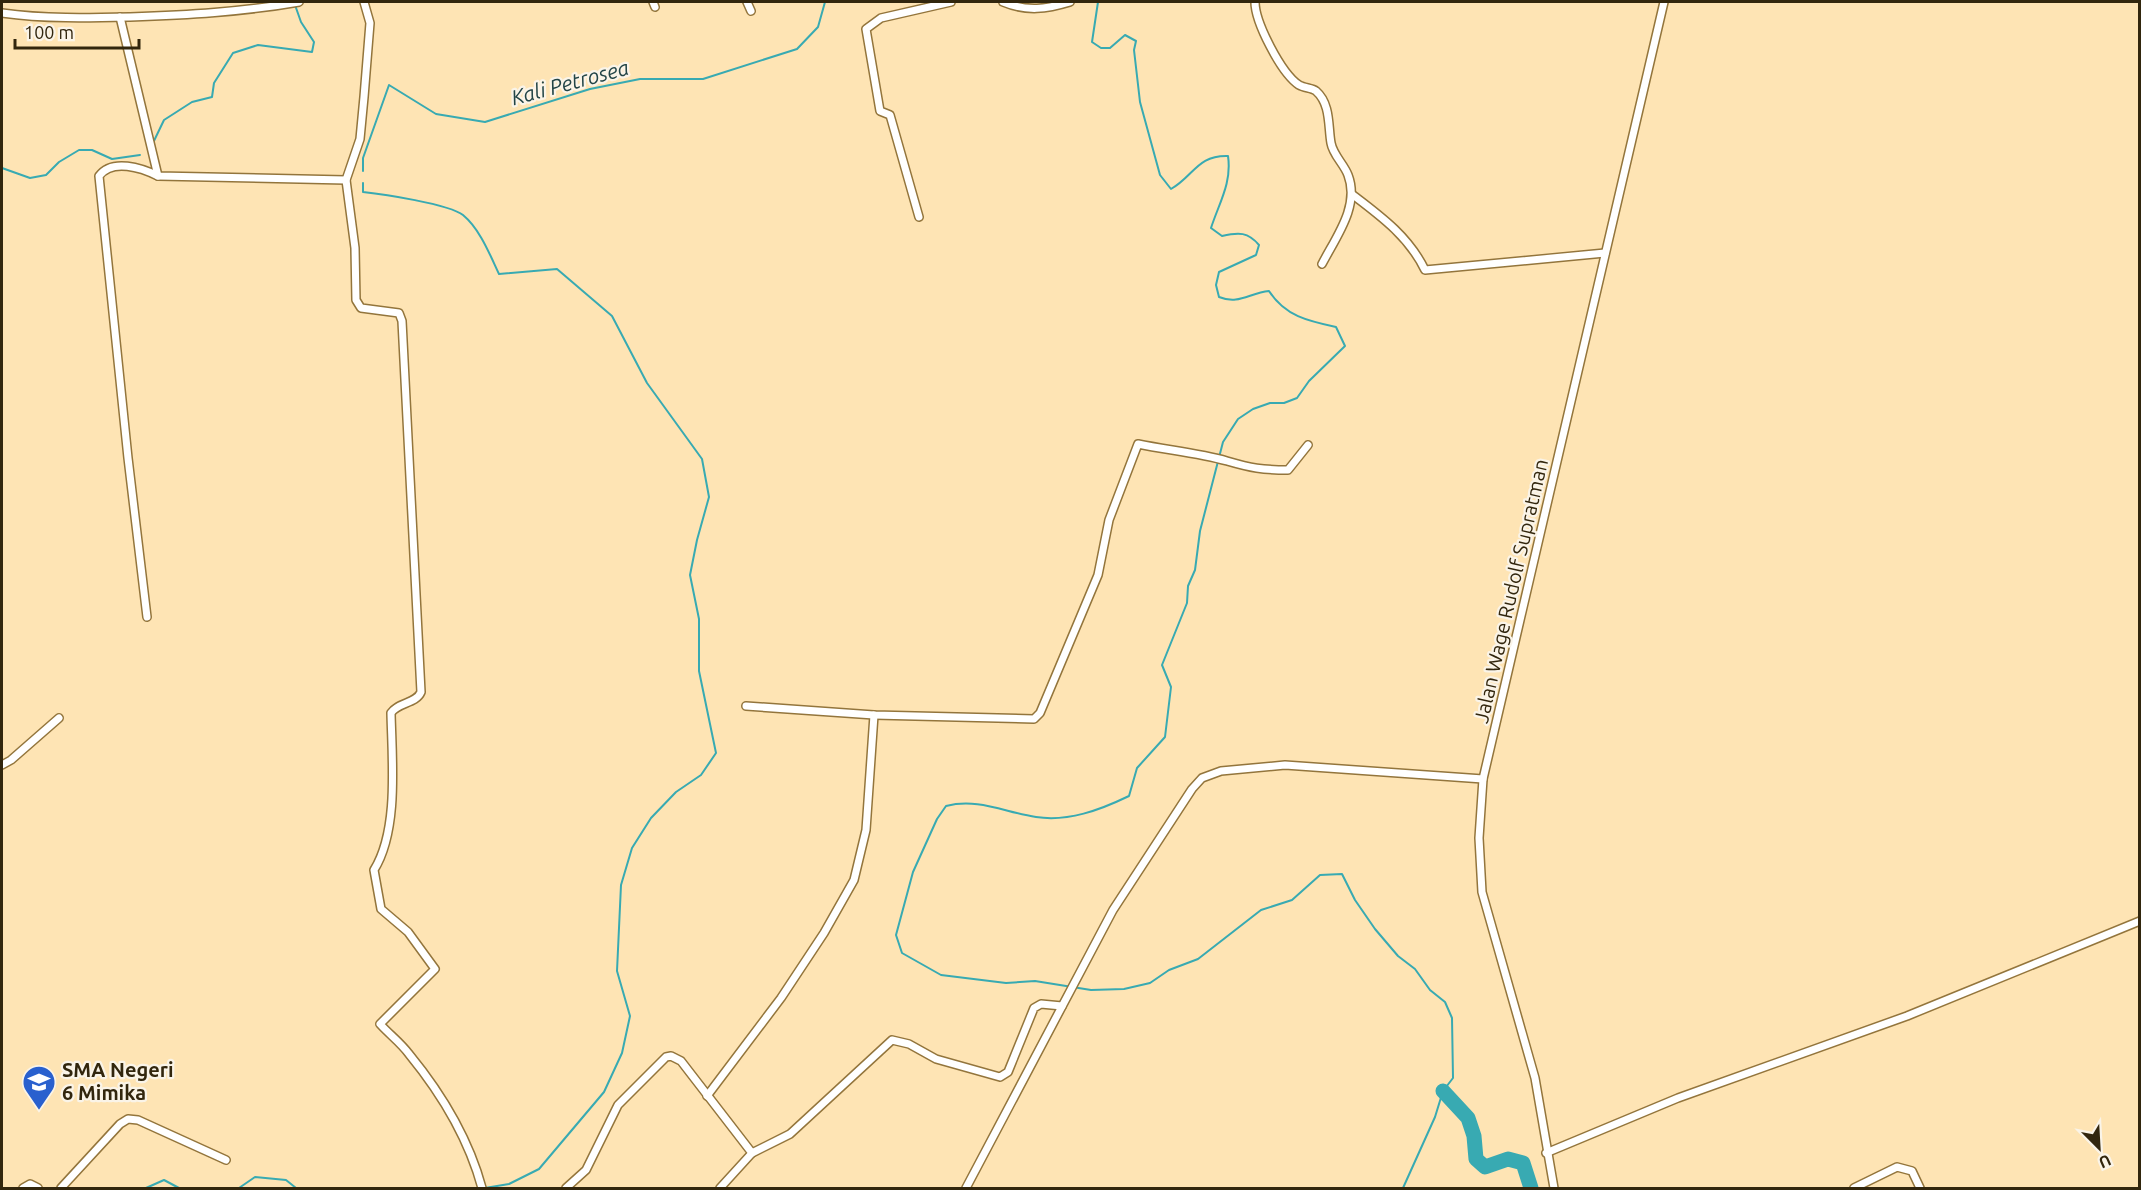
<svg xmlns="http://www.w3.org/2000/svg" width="2141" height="1190" viewBox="0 0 2141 1190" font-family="Ubuntu,sans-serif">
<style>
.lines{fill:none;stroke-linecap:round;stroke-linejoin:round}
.stream{stroke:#38aab2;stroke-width:2}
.river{stroke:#38aab2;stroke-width:15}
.minor-casing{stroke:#93753c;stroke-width:10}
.minor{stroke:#fff;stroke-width:7}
.labels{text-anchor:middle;stroke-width:4.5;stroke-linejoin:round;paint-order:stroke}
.street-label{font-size:20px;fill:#32260d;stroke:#faf4e8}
.poi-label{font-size:20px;font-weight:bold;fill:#32260d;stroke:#faf4e8;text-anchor:start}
.water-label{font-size:21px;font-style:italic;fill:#224446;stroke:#faf4e8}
</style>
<rect width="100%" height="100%" fill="#fee4b4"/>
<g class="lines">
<!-- stream -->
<g class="stream">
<path d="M1098,2L1092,42L1101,48H1110L1125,35L1136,41L1134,50L1140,102L1160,175L1171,189C1194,176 1197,155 1228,156C1232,183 1219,203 1211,228L1222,236C1239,232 1248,232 1259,245L1256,255L1219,272L1216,285L1219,297C1239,305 1249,293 1269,291C1285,316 1308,321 1336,327L1345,346L1309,381L1297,398L1284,403H1270L1253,409L1238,419L1223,442L1200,531L1195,570L1188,586L1187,603L1162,665L1171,687L1165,737L1137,768L1129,796C1100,810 1068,822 1036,817C1004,812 978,798 946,806L937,819L913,872L896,935L902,953L941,975L1006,983L1035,981L1091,990L1124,989L1150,983L1169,970L1198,959L1261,910L1292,900L1320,875L1342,874L1355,900L1375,929L1398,956L1415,969L1430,990L1445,1002L1452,1018L1453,1078L1443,1091L1435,1117L1403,1188"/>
<path d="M152,145L164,120L192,102L212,97L214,83L233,53L258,45L312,52L314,42L301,22L295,5"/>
<path d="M2,168L30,178L46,175L59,162L79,150H92L112,159L140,155"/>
<path d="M363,171V158L389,85L436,114L485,122L590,89L640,79H703L797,49L818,27L825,2"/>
<path d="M363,183V192C382,194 449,204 463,215C480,229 490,255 499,274L557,269L612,316L647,383L702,459L709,497L697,540L690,575L699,619V671L716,753L701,775L676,792L651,818L632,848L621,885L617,971L630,1016L622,1053L604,1092L539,1169L509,1184L485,1188"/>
<path d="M146,1188L164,1180L179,1188"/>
<path d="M239,1188L255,1177L286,1180L296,1188"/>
</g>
<!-- river -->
<path class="river" d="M1443,1091L1468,1118L1474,1136L1476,1159L1485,1167L1508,1159L1523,1163L1531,1188"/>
<!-- minor casing -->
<g class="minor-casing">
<g id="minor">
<path d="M364,2L370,23L364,97L360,139L346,180L355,248L356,300L361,308L399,313L402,321L421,692C416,704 398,702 391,713C392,760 399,830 374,870L381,909L408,932L435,969L380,1024C389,1034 401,1043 409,1054C441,1093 469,1140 482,1188"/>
<path d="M653,2L655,7"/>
<path d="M747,2L751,11"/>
<path d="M1003,2C1027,12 1047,9 1070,2"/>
<path d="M1255,2C1255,22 1281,73 1299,85C1304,88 1312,88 1316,91C1331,104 1328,127 1331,143C1333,155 1344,164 1348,175C1360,206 1336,237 1322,264"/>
<path d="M2,13C45,19 87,18 130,17C187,15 242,12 299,2"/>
<path d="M120,17L158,176"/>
<path d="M1353,195C1382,217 1409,237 1425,270L1605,253"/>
<path d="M919,217L890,115L880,111L866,29L881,18L951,2"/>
<path d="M147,617L128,458L99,176C112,158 142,168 158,176L346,180"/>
<path d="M746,706L874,715L1034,719L1040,713L1098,575L1109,520L1138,444C1167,450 1199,453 1227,461C1251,468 1262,470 1288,470L1308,445"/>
<path d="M2,765L11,760L59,718"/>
<path d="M707,1096L781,998L824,933L854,880L866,830L874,715"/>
<path d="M752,1153L790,1134L892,1040L909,1044L936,1059L1000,1077L1008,1072L1034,1008L1041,1004L1062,1006"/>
<path d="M1546,1153L1678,1098L1907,1016L2140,921"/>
<path d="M23,1188L30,1184L38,1188"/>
<path d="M61,1188L120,1124L128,1119L138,1120L226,1160"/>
<path d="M566,1188L586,1170L618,1105L666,1057L671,1056L681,1061L752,1153L720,1188"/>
<path d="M966,1188L1113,910L1192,789L1202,778L1221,771L1285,765L1483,779"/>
<path d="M1554,1188L1535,1078L1482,892L1479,838L1483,779L1664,2"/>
<path d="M1854,1188L1897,1167L1912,1171L1920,1188"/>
</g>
</g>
<!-- minor -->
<use href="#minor" class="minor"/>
</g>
<!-- icons -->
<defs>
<g id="school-pin" transform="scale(1.725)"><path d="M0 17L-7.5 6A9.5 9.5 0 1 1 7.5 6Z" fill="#2960ce" stroke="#faf4e8"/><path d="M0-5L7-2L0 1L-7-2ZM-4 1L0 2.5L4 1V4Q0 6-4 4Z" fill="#fff"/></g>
</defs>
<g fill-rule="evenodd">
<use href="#school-pin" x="39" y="1082"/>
</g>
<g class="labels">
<!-- street labels -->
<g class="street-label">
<text transform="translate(1511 591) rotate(-77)" y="7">Jalan Wage Rudolf Supratman</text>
</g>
<!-- poi labels -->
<g class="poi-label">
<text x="62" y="1077">SMA Negeri<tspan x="62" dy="23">6 Mimika</tspan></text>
</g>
<!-- water labels -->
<g class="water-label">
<text transform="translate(570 83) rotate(-15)" y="7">Kali Petrosea</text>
</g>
</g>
<!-- border -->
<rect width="2141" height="1190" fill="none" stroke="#32260d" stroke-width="6"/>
<!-- north arrow -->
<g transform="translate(2099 1148) rotate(156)" stroke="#faf4e8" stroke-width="4.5" paint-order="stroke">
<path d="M0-4.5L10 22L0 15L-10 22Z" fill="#32260d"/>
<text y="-9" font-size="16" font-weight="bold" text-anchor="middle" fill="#32260d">U</text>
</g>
<!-- scale -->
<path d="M15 39v9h124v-9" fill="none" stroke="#32260d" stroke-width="3"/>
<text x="24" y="39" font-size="18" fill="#32260d" stroke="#faf4e8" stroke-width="4.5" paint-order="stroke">100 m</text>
</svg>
